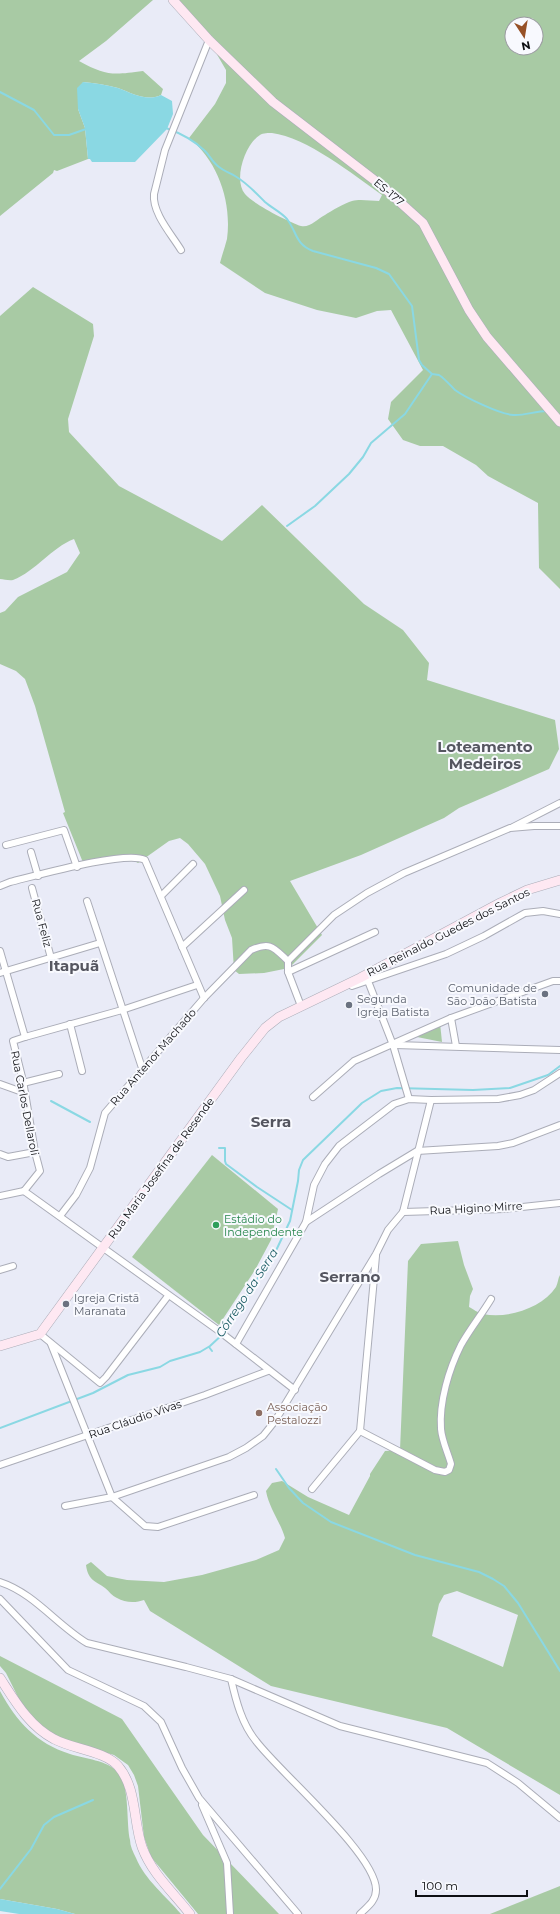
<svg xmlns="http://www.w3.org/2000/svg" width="560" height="1914" viewBox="0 0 560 1914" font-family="Montserrat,sans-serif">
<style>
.green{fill:#a8caa4;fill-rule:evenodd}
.water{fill:#8ad8e3}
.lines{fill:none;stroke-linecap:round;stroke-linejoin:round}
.stream{stroke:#8ad8e3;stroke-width:2}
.minor-casing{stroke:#abadb8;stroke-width:8}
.secondary-casing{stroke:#abadb8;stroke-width:10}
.minor{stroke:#fff;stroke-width:6}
.secondary{stroke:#fee8f2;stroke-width:9}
.worship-dot{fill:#6b7280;stroke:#f8f9fe;stroke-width:1.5}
.leisure-dot{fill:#2e9e5b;stroke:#f8f9fe;stroke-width:1.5}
.education-dot{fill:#8d6e63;stroke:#f8f9fe;stroke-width:1.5}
.labels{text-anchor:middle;stroke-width:4;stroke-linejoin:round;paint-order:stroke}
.street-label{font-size:11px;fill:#0e0f13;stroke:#f8f9fe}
.worship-label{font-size:11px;fill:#5b616d;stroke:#f8f9fe;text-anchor:start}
.leisure-label{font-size:11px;fill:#27864d;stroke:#f8f9fe;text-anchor:start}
.education-label{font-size:11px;fill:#785e54;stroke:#f8f9fe;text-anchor:start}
.water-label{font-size:12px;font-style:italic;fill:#195b63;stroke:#f8f9fe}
.district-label{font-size:15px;font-weight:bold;fill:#555660;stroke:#f8f9fe}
</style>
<rect width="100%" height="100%" fill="#e9ebf7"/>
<!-- green -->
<g class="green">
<path d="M0,0H153L106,41L79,61C106,76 113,75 143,71L163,89L161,95C146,102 132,93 118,88C107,85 95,83 83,82L78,109L85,128L88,159L57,171L54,170L53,173L0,216Z"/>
<path d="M169,0H560V589L539,568L538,503L488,476L476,465L443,446H420L403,440L388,419L391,402L423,370L391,310L377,311L356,318L317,310L265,293L220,263C222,255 225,247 227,239C232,202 218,161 189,138L215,104L226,83V70L215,51ZM512,24H536V48H512ZM272,133C306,137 354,175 382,195L379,201C371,201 360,199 352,201C345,203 331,211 325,215C317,219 310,228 301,226C289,222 253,204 245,194C233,180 245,144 260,135C263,133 269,133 272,133Z"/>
<path d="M33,287L93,324L94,336L68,419L69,432L119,486L222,541L262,505L364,604L403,630L429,663L427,680L555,720L559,749L549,769L459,808L444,818L361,855L290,881L322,935L289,968L264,973L239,974L234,970L232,938L225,920L220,896L205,864L188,844L180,838L169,841L138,863L131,859L84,865L63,813L65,812L35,706L25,679L16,671L0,664V613L5,611L18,597L67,572L80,553L74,539C51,548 36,571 13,580C9,581 4,579 0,579V316Z"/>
<path d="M440,1023L442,1042L407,1035Z"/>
<path d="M212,1155L278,1209L271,1240L255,1270L219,1325L132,1257Z"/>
<path d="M458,1241L464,1265L473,1289L470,1296L469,1307C473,1309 478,1313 483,1314C508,1319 542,1308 556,1287C558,1283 558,1278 560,1275V1795L447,1728L271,1686L150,1611L144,1600C136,1603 125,1603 117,1598C112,1596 109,1591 105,1588C94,1580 88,1580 86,1565L91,1562L107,1576L127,1580L164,1582L202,1575L256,1560L279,1550L285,1538C280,1521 269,1508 266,1491L272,1483L282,1481L308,1497L349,1515L370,1476V1474L385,1451L400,1450L408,1261L421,1244ZM457,1591L518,1615L503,1667L432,1636L439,1604L444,1595Z"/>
<path d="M0,1656L122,1719L203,1835L279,1914H198L151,1857L144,1837L138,1786L134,1775L128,1765L114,1755L65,1741L40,1726L20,1701L6,1673L0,1666Z"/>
<path d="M0,1691C17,1722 36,1743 70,1754C86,1759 106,1760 118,1772C130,1785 126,1823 130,1840C130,1846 133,1852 136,1858C145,1880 166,1896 181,1914H75L57,1909L0,1899Z"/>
<path d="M560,1886V1914H490Z"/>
</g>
<!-- water -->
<g class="water">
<path d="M83,82C95,83 107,85 118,88C132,93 146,102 161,95L172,101L173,114L167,129L135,162H92L90,159H88L85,128L78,109L77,88Z"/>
<path d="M0,1899L57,1909L75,1914H19L0,1911Z"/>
</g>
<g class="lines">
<!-- stream -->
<g class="stream">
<path d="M0,92L34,110L54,135H69L86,129"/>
<path d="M166,128C180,133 194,140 205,151C210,156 213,163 219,167C224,171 230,173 235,176C247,183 256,193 265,202C272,208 281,212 287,219C297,232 295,244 313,251L376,268L389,274L412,306L419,360L422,365L432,374L439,375C445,379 450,385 455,390C466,398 500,414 513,415C524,416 535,411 547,411"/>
<path d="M287,526L315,506L349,474L363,457L371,443L405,414L432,374"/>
<path d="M51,1101L90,1122"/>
<path d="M219,1148H225V1161L226,1164L257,1187L292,1210"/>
<path d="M209,1347L212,1351"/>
<path d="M0,1428L93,1393L128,1375L160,1367L170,1361L200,1352L210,1346L224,1333L255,1282L272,1259L290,1221L298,1181L299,1170L303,1160L362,1103L381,1091L397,1088L473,1090L510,1088L548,1075L560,1066"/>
<path d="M276,1469L289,1488L303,1503L331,1522L415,1555L479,1572L493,1579L504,1586L518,1603L560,1671"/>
<path d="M0,1889L31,1849L44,1825L54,1817L93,1800"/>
</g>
<!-- minor casing -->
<g class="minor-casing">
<g id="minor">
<path d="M181,250C172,235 152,213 154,194L165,150L209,40"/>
<path d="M513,827L560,803"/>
<path d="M6,845L64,830L77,867"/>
<path d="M31,852L38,876"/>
<path d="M0,886L10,882C35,876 126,850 145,860L204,998"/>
<path d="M32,888L51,958"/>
<path d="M161,896L193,864"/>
<path d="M87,901L143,1071"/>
<path d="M182,947L244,890"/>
<path d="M0,951L25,1037L13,1041L23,1081L35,1152L40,1171L24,1191"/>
<path d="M288,972L375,932"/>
<path d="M0,973L100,943"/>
<path d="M368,981L393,1045L409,1099"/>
<path d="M352,986L446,954L484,936L525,913L543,911L560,914"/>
<path d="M301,1006L288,972V961L334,915L367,893L404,873L510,828L534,826H560"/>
<path d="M451,1018L456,1046"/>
<path d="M70,1024L82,1071"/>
<path d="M25,1037L122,1010L197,985"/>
<path d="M395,1045L560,1050"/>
<path d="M23,1083L59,1074"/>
<path d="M0,1084L25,1093"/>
<path d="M313,1097L354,1061L451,1018L553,981H560"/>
<path d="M0,1154L8,1157L35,1152"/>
<path d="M24,1191L219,1331L295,1390"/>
<path d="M0,1196L24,1191"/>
<path d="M403,1212L504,1209L560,1203"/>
<path d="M60,1216L76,1195L90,1168L105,1113L204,998L251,950C271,941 274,948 288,961"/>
<path d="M306,1222L379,1174L417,1151L498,1146L513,1143L560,1125"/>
<path d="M0,1270L13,1266"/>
<path d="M40,1334L100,1383L106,1377L168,1296"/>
<path d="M51,1344L112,1497L145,1526L158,1527L254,1495"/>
<path d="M236,1344L306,1222L314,1185L325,1164L339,1146L394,1104L409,1099L431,1100L498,1099L520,1095L534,1090L560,1073"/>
<path d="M360,1431L435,1470L445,1472L449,1470L451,1464C448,1453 442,1441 441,1429C439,1402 449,1369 461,1345C470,1329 482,1314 491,1299"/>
<path d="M0,1465L205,1395L268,1371"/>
<path d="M312,1489L360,1431L376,1256"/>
<path d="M65,1506L112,1497L229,1457L246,1448L263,1436L275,1421L376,1254L388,1230L403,1212L431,1100"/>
<path d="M0,1582C34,1593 57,1625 87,1643L186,1667L231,1679L340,1726L487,1763L518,1783L560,1818"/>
<path d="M0,1599L68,1670L144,1706L161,1722L182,1768L199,1798L298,1914"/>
<path d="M231,1679C236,1701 242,1724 256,1741C279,1772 377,1855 376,1890C376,1901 367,1907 360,1914"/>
<path d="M202,1805L227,1863L230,1914"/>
</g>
</g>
<!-- secondary casing -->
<g class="secondary-casing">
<g id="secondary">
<path d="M173,0L209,40L273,102L382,186L423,223L469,310L487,337L560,422"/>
<path d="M0,1346L40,1334L241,1058L265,1028L279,1017L360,978L500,903L527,890L560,880"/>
<path d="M0,1678C15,1701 29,1726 54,1739C72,1749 105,1751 118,1766C137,1788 133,1821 142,1847C152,1874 173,1892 190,1914"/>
</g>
</g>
<!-- minor -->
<use href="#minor" class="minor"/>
<!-- secondary -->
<use href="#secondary" class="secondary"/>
</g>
<!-- markers -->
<g class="worship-dot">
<circle cx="545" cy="994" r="4"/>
<circle cx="349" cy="1005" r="4"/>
<circle cx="66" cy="1304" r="4"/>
</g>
<circle class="leisure-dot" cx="216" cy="1225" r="4"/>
<circle class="education-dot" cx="259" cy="1413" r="4"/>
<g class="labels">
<!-- street labels -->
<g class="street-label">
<text transform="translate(389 192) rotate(40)" y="4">ES-177</text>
<text transform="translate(42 923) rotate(75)" y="4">Rua Feliz</text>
<text transform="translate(448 932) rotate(-27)" y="4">Rua Reinaldo Guedes dos Santos</text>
<text transform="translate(153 1057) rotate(-49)" y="4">Rua Antenor Machado</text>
<text transform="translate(25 1103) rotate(79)" y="4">Rua Carlos Dellaroli</text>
<text transform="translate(161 1168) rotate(-54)" y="4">Rua Maria Josefina de Resende</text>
<text transform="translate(476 1208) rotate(-3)" y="4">Rua Higino Mirre</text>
<text transform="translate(135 1419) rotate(-19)" y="4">Rua Cláudio Vivas</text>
</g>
<!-- worship labels -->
<g class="worship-label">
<text x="537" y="992" text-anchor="end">Comunidade de<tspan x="537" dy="13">São João Batista</tspan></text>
<text x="357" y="1003">Segunda<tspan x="357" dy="13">Igreja Batista</tspan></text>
<text x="74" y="1302">Igreja Cristã<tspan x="74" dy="13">Maranata</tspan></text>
</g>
<!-- leisure labels -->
<g class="leisure-label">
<text x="224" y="1223">Estádio do<tspan x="224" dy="13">Independente</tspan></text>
</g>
<!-- education labels -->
<g class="education-label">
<text x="267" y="1411">Associação<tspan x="267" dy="13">Pestalozzi</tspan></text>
</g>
<!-- water labels -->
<g class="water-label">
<text transform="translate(247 1293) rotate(-57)" y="4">Córrego da Serra</text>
</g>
<!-- district labels -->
<g class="district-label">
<text x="485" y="752">Loteamento<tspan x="485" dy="17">Medeiros</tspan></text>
<text x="74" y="971">Itapuã</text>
<text x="271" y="1127">Serra</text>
<text x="350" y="1282">Serrano</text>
</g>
</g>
<!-- north arrow -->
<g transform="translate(524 36) rotate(168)"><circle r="19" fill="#f8f9fe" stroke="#9a9ba0"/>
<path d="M0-3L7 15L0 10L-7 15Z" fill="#975127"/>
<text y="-6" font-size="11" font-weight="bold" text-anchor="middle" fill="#0e0f13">N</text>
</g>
<!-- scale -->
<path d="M416 1890v6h111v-6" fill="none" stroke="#0e0f13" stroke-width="2"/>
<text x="422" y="1890" font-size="12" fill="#0e0f13" stroke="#f8f9fe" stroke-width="3" paint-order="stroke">100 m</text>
</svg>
